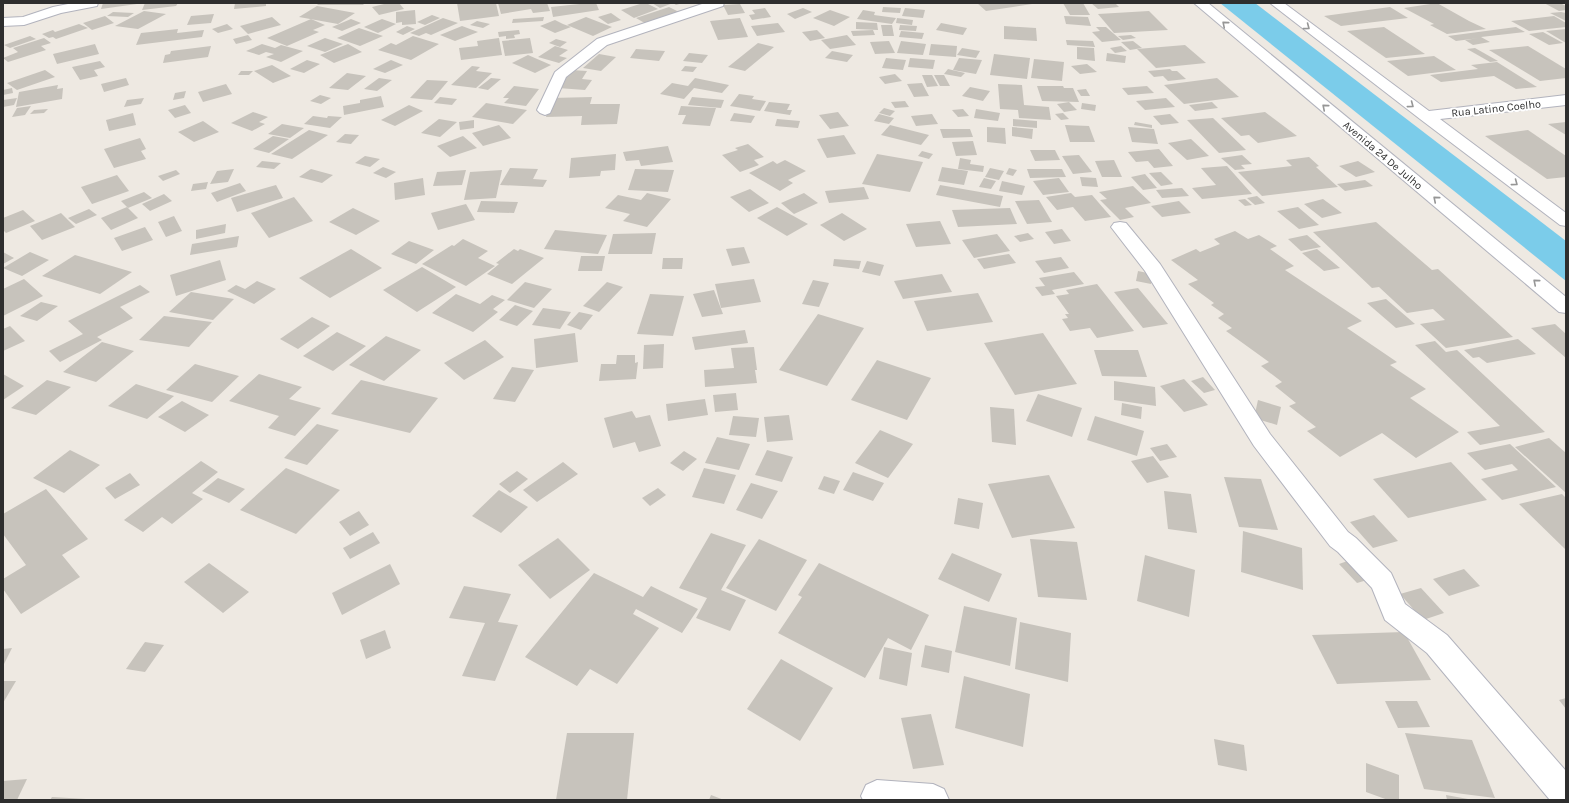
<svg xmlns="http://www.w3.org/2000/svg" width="1569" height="803" viewBox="0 0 1569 803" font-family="Karla,sans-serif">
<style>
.water{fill:#7bccea}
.building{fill:#c7c3bc}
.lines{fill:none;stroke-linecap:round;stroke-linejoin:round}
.minor-casing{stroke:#b2b3bd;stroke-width:2}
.minor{fill:#fff;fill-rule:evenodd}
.oneway{stroke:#969696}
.labels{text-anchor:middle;stroke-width:4;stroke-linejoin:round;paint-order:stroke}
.far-street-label{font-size:11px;fill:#2e2e2e;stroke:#fff}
</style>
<rect width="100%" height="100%" fill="#eee9e2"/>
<!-- water -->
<path class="water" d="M1220,3H1255L1566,241V281Z"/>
<!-- building -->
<g class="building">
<path d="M103,3H137V4L101,9Z"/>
<path d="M145,3H178L176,6L142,10Z"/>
<path d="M235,3H266V6L234,9Z"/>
<path d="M319,3H365L363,5H317Z"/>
<path d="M388,3H399L404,9L379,15L372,7Z"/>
<path d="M457,3H496L499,16L460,21Z"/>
<path d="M498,3H547L550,11L533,13L531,9L501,14Z"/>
<path d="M589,3H596L599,10L553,17L551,7Z"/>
<path d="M643,3H646L658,9L634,18L621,10Z"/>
<path d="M652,3H683L676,5L673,3L660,8Z"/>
<path d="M977,3H1031L1032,4L986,11Z"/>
<path d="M1063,3H1083L1090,15H1070Z"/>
<path d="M1091,3H1115L1119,7L1098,9Z"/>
<path d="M1437,3L1469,21L1486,29L1447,34L1430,25L1434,24L1404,8Z"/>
<path d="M1544,3H1560L1566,6V10L1559,11Z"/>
<path d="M740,4L745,13L728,15L723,5Z"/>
<path d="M317,6L355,13L338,24L299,17Z"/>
<path d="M669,7L681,13L648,25L636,18Z"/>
<path d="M883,7L901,8L900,13L882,12Z"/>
<path d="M1390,7L1408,18L1341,26L1324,16Z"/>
<path d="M765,8L771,17L752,20L749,15L755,14L752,10Z"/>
<path d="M803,8L812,12L795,19L787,14Z"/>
<path d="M905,8L925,10L923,18L902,16Z"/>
<path d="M415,10L416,24L402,25V22L396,23V12Z"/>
<path d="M830,10L850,17L834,26L813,18Z"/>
<path d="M863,10L875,12L874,15L896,18L892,24L857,19Z"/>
<path d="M144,11L166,14L138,29L115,26Z"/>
<path d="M1149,11L1168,30L1114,33L1098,14Z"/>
<path d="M113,12L134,13L128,17L107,16Z"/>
<path d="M1561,12L1566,13V21L1550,13Z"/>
<path d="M611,13L621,20L608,24L598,17Z"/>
<path d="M214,14L211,23L187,25L191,16Z"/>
<path d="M432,15L440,18L425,25L417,22Z"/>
<path d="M105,16L114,23L92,30L83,23Z"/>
<path d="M1064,16L1088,17L1091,26L1066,24Z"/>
<path d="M1554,16L1566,23V27L1529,31L1511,21Z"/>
<path d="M272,17L281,25L248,34L240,26Z"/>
<path d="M544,17L543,21L512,23L513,19Z"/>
<path d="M586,17L612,27L593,36L567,25Z"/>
<path d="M443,18L458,23L431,35L426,33L419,36L410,33Z"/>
<path d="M740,18L748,37L718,40L710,21Z"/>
<path d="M897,18L913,20L912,25L896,23Z"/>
<path d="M311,19L325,25L313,30L319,32L287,46L267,38Z"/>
<path d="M351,19L361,23L342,31L332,27Z"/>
<path d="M382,19L396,24L378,33L364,27Z"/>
<path d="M555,20L563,24L571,27L555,33L540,26Z"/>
<path d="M477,21L490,24L483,28L470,25Z"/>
<path d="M856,22L877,23L878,30L856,29Z"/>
<path d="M778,23L785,32L757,36L751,26Z"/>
<path d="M941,23L967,28L963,35L936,30Z"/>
<path d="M79,24L88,28L56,39L53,37L49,38L42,34L53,30L55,32Z"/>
<path d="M227,24L233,29L218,33L212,29Z"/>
<path d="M881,25H892L894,36H883Z"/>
<path d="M900,25L917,26L916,31L899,30Z"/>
<path d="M407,26L415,29L403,35L396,32Z"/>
<path d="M462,26L478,32L455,41L440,35Z"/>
<path d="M1004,26L1036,28L1037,41L1004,39Z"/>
<path d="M1096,27H1106L1121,40L1102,42L1092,32L1100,31Z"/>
<path d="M1384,27L1425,54L1386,58L1347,31Z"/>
<path d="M1516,27L1525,32L1481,37L1490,42L1473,45L1465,40L1479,38L1456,41L1448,36Z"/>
<path d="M359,28L383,36L360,46L337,38Z"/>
<path d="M178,29L177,33L204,30L202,37L136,45L141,33Z"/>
<path d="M1566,29V43L1546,31Z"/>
<path d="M519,30L520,34L514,35L515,38L506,39V36L499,37L498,32Z"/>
<path d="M817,30L825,38L810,41L802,32Z"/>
<path d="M873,30L875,35L853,36L851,31Z"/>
<path d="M901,31L924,33L922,39L899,37Z"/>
<path d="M1543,32L1563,43L1549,45L1529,34Z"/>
<path d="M248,35L252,40L236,44L233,39Z"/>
<path d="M847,35L856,45L830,49L821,40Z"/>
<path d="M1131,35L1136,38L1123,40L1118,36Z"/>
<path d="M30,36L36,39L10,48L4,45Z"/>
<path d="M413,36L439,44L411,60L378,50L391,43L396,45Z"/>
<path d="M44,38L51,43L41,46L46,50L8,62L3,58L18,52L13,48Z"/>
<path d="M325,38L343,44L325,52L307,46Z"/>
<path d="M499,38L502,55L461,60L459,48L478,46L477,41Z"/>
<path d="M530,38L533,53L505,56L502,41Z"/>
<path d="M556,39L567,42L560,47L549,43Z"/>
<path d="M1066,40L1093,41L1095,47L1067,45Z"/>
<path d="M889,41L895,53L875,54L870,42Z"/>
<path d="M901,41L926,44L923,55L897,53Z"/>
<path d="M1133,41L1142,48L1130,50L1121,42Z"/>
<path d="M758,43L774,47L745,71L728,67Z"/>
<path d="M95,44L99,54L57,64L53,54Z"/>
<path d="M262,44L275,48L281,45L303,51L281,62L266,57L274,54L266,52L259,55L246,51Z"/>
<path d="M348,44L362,52L334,63L320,55Z"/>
<path d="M931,44L957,46L956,57L929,55Z"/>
<path d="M1185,45L1206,63L1156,68L1137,49Z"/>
<path d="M211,46L208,57L163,63L165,55L170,54L171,51Z"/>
<path d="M555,46L568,50L559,56L567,58L559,63L538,57Z"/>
<path d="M1121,46L1127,51L1115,53L1110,48Z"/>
<path d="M1528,46L1566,69V78L1540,81L1489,50Z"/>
<path d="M1077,47L1094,48L1095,61L1077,59Z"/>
<path d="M962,48L980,51L976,58L957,55Z"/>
<path d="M1475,48L1498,61L1490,62L1467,49Z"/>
<path d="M636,49L665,51L659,61L630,58Z"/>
<path d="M832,51L853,55L847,62L825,58Z"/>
<path d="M689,53L708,55L702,63L683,61Z"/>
<path d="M1107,53L1126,56L1125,63L1106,61Z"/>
<path d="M599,54L616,57L601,71L583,68Z"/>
<path d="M994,54L1030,58L1027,79L990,75Z"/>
<path d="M528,55L551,65L535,73L512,63Z"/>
<path d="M1434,56L1456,70L1408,76L1387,61Z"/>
<path d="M886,58L906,60L903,70L882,68Z"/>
<path d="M910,58L935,60L933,69L908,67Z"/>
<path d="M959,58L982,60L976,74L953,70Z"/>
<path d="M1034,59L1064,62L1062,81L1031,78Z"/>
<path d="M307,60L320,64L304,73L290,69Z"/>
<path d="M391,60L403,65L385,73L373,69Z"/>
<path d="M100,61L105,67L94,70L98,76L80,80L72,67Z"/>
<path d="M1497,62L1537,87L1516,89L1494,76L1441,82L1430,75L1478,69L1471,65Z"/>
<path d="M1087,64L1097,72L1080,74L1071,66Z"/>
<path d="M272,65L291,76L273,83L254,71Z"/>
<path d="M472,66L480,67L476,71L492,73L476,88L451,85Z"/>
<path d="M685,66L697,67L693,72L681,71Z"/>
<path d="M948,69L952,70L965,73L961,77L944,74Z"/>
<path d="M1170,69L1172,71H1177L1186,79L1168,81L1163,76L1154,77L1148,71Z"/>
<path d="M45,70L55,77L17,90L7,83Z"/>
<path d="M571,70L587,71L582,79L592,80L585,90L558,88Z"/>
<path d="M241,71H253L249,75H238Z"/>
<path d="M347,73L366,76L348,90L329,88Z"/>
<path d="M895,74L902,81L885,84L879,77Z"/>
<path d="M922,75H932L938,86L927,87Z"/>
<path d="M934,75H944L950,86H940Z"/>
<path d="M126,78L129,85L104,92L101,84Z"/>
<path d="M379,78L392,80L377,91L364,89Z"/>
<path d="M491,78L501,79L488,90L478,88Z"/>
<path d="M695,78L729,85L722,93L694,88L684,99L660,94L672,83L688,86Z"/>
<path d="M1217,78L1239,97L1184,104L1164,85Z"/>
<path d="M427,80L448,81L432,100L410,98Z"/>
<path d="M922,83L929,96L914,97L907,84Z"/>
<path d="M226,84L232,94L203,102L198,92Z"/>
<path d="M998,84L1022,85L1024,105L1049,107L1051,120L1019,118L1018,110L1000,109Z"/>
<path d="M58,85L57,89L63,88L62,99L16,107L19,92Z"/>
<path d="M514,86L539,89L526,106L504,103L509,98H503Z"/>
<path d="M1037,86H1063L1064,88H1073L1079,102L1042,101Z"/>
<path d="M1147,86L1154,93L1128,95L1122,88Z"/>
<path d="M970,87L990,91L983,101L962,96Z"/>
<path d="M12,88L13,93L3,95V90Z"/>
<path d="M1086,89L1090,96H1081L1077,90Z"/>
<path d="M186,91L184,98L173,100L175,93Z"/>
<path d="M739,94L754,96L752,99L766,101L760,111L730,106Z"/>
<path d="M320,95L331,98L321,104L310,101Z"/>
<path d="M381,96L384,107L344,115L343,106L360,103V100Z"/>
<path d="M440,97L457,99L452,105L434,103Z"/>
<path d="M592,97L590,104H620L617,124L581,125L582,116L546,117L551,98Z"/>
<path d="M692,97L724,100L721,108L688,105Z"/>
<path d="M17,98L14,105L3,107V100Z"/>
<path d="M144,98L141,104L124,107L127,100Z"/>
<path d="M1166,98L1175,107L1145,110L1136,101Z"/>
<path d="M905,101L909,107L895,108L891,102Z"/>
<path d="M769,102L790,104L787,110H792L790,115L764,111Z"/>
<path d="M1069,102L1077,110L1064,112L1057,104Z"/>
<path d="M1212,102L1218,108L1195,111L1189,105Z"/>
<path d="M486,103L527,110L513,124L472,117Z"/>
<path d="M1082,103L1096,105L1095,111L1081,109Z"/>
<path d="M185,105L191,113L175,118L168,110Z"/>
<path d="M409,105L423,111L395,126L381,120Z"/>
<path d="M31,106L25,115L12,117L17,108Z"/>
<path d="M681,106L716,108L710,126L682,124L686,115H678Z"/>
<path d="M884,108L895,111L890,116L879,113Z"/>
<path d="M48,109L44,113L30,114L34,110Z"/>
<path d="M963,109L969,116L958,117L952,110Z"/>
<path d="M976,109L1000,113L998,121L974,118Z"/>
<path d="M253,112L268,117L259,122L265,124L252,131L231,123Z"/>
<path d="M838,112L849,126L830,129L819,115Z"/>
<path d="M1265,112L1297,136L1258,143L1249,135L1241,136L1221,118Z"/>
<path d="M133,113L136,125L109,131L106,120Z"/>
<path d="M734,113L755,116L751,123L730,121Z"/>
<path d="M1063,113L1069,119L1061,120L1055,114Z"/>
<path d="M879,114L894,118L889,124L874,121Z"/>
<path d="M932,114L938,124L916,126L911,116Z"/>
<path d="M1170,114L1179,123L1161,125L1153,116Z"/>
<path d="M313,116L327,118L328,116L342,117L330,128L304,124Z"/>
<path d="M1213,118L1246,150L1219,153L1187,120Z"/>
<path d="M439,119L457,122L440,137L421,133Z"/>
<path d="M777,119L800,121L798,128L775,126Z"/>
<path d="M1013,119L1037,121V128L1013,126Z"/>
<path d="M474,120V128L460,130L459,122Z"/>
<path d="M203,121L219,132L194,142L178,132Z"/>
<path d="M1135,122L1152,125V128L1134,125Z"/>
<path d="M1566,122V135L1548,124Z"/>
<path d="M282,124L304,128L290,138L268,134Z"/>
<path d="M499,125L511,138L483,146L472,133Z"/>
<path d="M890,125L929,135L921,145L881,135Z"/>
<path d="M1065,125L1089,126L1095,142H1070Z"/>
<path d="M987,127L1005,128L1006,144L987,142Z"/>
<path d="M1012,127L1033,129L1032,139L1012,136Z"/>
<path d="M1128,127L1154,129L1158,144L1132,142Z"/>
<path d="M940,129H970L973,137L943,138Z"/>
<path d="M309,130L328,135L292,159L271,154Z"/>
<path d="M1528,130L1566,156V177L1547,179L1485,136Z"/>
<path d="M345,134L359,135L351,144L336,142Z"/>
<path d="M844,135L856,154L827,158L817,139Z"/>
<path d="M273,136L289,139L269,153L253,149Z"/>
<path d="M463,136L477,148L450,157L437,146Z"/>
<path d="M140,138L146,149L141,151L146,159L114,168L104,149Z"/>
<path d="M1191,139L1209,156L1187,160L1168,143Z"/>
<path d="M973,141L977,155L956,156L952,142Z"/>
<path d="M748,144L764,157L754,160L759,165L740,172L722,155L738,150L735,148Z"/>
<path d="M668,146L673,162L641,166L639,160L626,161L623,152Z"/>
<path d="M1159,149L1173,166L1154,168L1148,161L1136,162L1128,152Z"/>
<path d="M1030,150H1055L1060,160L1035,161Z"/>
<path d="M922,151L933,154L929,159L918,156Z"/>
<path d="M616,154L615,170L601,171L600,176L569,178L571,158Z"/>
<path d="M877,154L923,162L910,192L862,184Z"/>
<path d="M1079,155L1092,172L1073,174L1062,156Z"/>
<path d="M1242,155L1252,164L1241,165L1245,169L1235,170L1221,158Z"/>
<path d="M365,156L380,159L370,167L355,163Z"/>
<path d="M1309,157L1319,166L1316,167L1338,187L1262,196L1238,172L1292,166L1286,160Z"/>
<path d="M960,158L971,160L970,164L984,166L983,172L958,169Z"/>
<path d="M785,160L806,171L788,180L793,183L780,191L749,173L773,161L777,164Z"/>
<path d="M1114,160L1122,177H1102L1095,161Z"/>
<path d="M262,161L281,163L274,169L256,167Z"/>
<path d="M1358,161L1375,172L1356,177L1339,166Z"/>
<path d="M1227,166L1252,194L1202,199L1192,188L1216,185L1201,168Z"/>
<path d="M383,167L396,172L386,178L373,173Z"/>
<path d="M942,167L968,171L964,185L938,181Z"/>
<path d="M510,168L538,169L533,179L547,180L543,187L500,185Z"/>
<path d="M990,168L1004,171L999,180L985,177Z"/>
<path d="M1009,168L1017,170L1013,176L1006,174Z"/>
<path d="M234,169L228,182L210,184L217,171Z"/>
<path d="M311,169L333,175L322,183L299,177Z"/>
<path d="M635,169L674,170L668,192L628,190Z"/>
<path d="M1027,169H1062L1066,177L1030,178Z"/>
<path d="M176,170L180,174L163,181L158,176Z"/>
<path d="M466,170L462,185L433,186L437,172Z"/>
<path d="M502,170L496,198L464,200L470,172Z"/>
<path d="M1161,172L1173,184L1161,186L1149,173Z"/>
<path d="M1145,174L1157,188L1143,190L1131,177Z"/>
<path d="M117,175L129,191L92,204L81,187Z"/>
<path d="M1080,177L1096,178L1098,187L1082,186Z"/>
<path d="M423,178L425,195L395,200L394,183Z"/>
<path d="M984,178L996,181L991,189L979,187Z"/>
<path d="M1059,178L1069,192L1043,195L1033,181Z"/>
<path d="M1365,180L1373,186L1345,191L1337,184Z"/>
<path d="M1002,181L1025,186L1022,195L999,191Z"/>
<path d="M208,182L206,189L191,191L193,184Z"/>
<path d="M240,183L246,191L217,202L211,193Z"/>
<path d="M276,185L283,198L237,212L231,198Z"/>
<path d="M940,185L1003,196L1000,207L936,195Z"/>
<path d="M1133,186L1151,203L1125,208L1134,217L1120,220L1100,200L1107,199L1099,192Z"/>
<path d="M864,187L869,199L829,203L825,191Z"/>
<path d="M1182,188L1189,196L1162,198L1156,190Z"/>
<path d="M750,189L769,203L749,212L730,197Z"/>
<path d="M144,192L152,198L128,208L121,201Z"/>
<path d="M647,193L671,199L647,227L623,221L630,214L605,208L618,195L641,200Z"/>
<path d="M804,193L818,203L794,214L781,203Z"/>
<path d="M1071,193L1075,197L1092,195L1111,217L1085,221L1073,207L1057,210L1046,197Z"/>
<path d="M164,194L172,201L150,211L142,204Z"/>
<path d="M1257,196L1265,203L1255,205L1247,198Z"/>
<path d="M294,197L313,221L269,238L251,213Z"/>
<path d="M1245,199L1252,205L1245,206L1238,200Z"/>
<path d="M1323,199L1342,213L1322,218L1304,204Z"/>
<path d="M1039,200L1052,222L1027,224L1015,201Z"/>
<path d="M481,201L518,202L514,213L477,212Z"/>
<path d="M1179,201L1191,213L1162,217L1151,206Z"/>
<path d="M466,204L475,220L438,230L431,213Z"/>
<path d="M127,207L138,218L111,230L101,218Z"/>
<path d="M777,207L808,224L787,236L757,218Z"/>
<path d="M1298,207L1319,225L1299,229L1277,211Z"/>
<path d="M353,208L380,221L356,235L329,222Z"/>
<path d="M1010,208L1017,224L958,227L952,210Z"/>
<path d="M89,209L97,215L76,224L68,218Z"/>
<path d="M23,210L35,221L6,233L3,230V218Z"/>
<path d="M61,213L75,227L42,240L30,226Z"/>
<path d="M842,213L867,229L844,241L820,225Z"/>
<path d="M174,216L182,231L166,237L158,222Z"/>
<path d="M940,221L951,244L916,247L906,224Z"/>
<path d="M1376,222L1432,270L1438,269L1513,337L1446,348L1420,324L1445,320L1433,309L1407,313L1379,287L1372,288L1313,232Z"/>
<path d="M226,224L225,233L196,239V230Z"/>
<path d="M145,227L153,240L122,251L114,238Z"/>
<path d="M1062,229L1071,241L1054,244L1045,232Z"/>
<path d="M555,230L607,235L598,254L544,249Z"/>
<path d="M1235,231L1248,239L1259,235L1277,246L1270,249L1294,266L1285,270L1362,321L1347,328L1397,362L1390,365L1426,389L1410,398L1459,432L1416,458L1382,433L1340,457L1307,431L1316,427L1289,406L1296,403L1275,386L1282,382L1261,366L1269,362L1226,331L1232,328L1218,318L1224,314L1211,305L1214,303L1188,284L1198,280L1171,260L1196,249L1200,252L1220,244L1214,239Z"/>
<path d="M656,233L652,254H608L613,234Z"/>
<path d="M1028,233L1034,239L1020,242L1014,236Z"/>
<path d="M997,234L1010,251L974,258L962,240Z"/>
<path d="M1307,235L1321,247L1301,251L1288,239Z"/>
<path d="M239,236L237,247L190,255L192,244Z"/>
<path d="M463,239L488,251L478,258L495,266L466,286L422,264L452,245L454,246Z"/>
<path d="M409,241L434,250L416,264L391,254Z"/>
<path d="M744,247L750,263L732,266L726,249Z"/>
<path d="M351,249L382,268L330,298L299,278Z"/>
<path d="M514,249L518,251L520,249L544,258L512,284L487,274L499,264L496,263Z"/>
<path d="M1317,249L1340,268L1324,271L1302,253Z"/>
<path d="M3,252L14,258L3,264Z"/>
<path d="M30,252L49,260L22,276L3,268Z"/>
<path d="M1009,254L1016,263L984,269L977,259Z"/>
<path d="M75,255L132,272L100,294L42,276Z"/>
<path d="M581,256H605L602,271H578Z"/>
<path d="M1061,257L1069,268L1044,273L1035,261Z"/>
<path d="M663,258H683L682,269H662Z"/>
<path d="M834,259L861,261L859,269L833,266Z"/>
<path d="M220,260L226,280L176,296L170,275Z"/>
<path d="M867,261L884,265L880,276L862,272Z"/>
<path d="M422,267L456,287L417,312L383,290Z"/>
<path d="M1138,271L1152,274L1151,284L1136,281Z"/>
<path d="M1074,272L1084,284L1052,290L1055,294L1042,296L1035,287L1045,286L1039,278Z"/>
<path d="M942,274L952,292L903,299L894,281Z"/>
<path d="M24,279L43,296L3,316V289Z"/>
<path d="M754,279L761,302L721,308L715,284Z"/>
<path d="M813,280L829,283L819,307L802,304Z"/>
<path d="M257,281L276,289L254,304L227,291L236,285L245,289Z"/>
<path d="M525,282L552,289L534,308L507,300Z"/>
<path d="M607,282L623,287L599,312L583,306Z"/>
<path d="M1097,284L1134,331L1097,338L1090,328L1070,331L1062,319L1068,318L1065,314H1069L1056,296L1069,294L1066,290Z"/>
<path d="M140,285L150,292L120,307L133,318L97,337L102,340L60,362L49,351L83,334L68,321Z"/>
<path d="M1138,288L1168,324L1143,328L1114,292Z"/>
<path d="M714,290L723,314L702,317L693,294Z"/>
<path d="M191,292L234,299L213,320L169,312Z"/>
<path d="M978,293L993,322L927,331L914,301Z"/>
<path d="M456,294L480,304L492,295L505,300L493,309L498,312L473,332L432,313Z"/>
<path d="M650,294L684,296L673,336L637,334Z"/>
<path d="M1386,299L1415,324L1396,328L1367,303Z"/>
<path d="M41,302L58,306L37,321L20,316Z"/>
<path d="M515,305L533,311L517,326L499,320Z"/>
<path d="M543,308L571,312L560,329L532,325Z"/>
<path d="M579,312L593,315L581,330L567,325Z"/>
<path d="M818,314L864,328L827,386L779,370Z"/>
<path d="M164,316L212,322L189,347L139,340Z"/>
<path d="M312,317L330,326L298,349L280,339Z"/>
<path d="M1555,324L1566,334V358L1531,328Z"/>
<path d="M10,326L25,341L3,351V329Z"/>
<path d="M745,330L748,343L695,350L692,337Z"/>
<path d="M337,332L366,346L333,371L303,356Z"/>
<path d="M575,333L578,362L536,368L534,339Z"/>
<path d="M1043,333L1077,384L1015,395L984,343Z"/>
<path d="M386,336L421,350L384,381L349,365Z"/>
<path d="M1518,339L1536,354L1487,363L1479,357L1473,358L1464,350Z"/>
<path d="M485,340L504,357L464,380L444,363Z"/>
<path d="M1435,341L1446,352L1457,350L1545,432L1480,445L1467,432L1500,426L1415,345Z"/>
<path d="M102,342L134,351L96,382L63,372Z"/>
<path d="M664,344L663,368L643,369L644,345Z"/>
<path d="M754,347L757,370H755L757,383L705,387L704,370L734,368L731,348Z"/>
<path d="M1094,350H1138L1147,377L1102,376Z"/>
<path d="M617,355H635V363L638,362L636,379L599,381L601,364H616Z"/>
<path d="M877,360L931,378L907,420L851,400Z"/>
<path d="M195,364L239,376L212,402L166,390Z"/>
<path d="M512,367L534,370L515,402L493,399Z"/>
<path d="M3,374L24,386L3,400Z"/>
<path d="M259,374L302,387L289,399L321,408L295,436L268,428L279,416L229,401Z"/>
<path d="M1203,377L1215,390L1204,393L1191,381Z"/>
<path d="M1184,379L1208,405L1184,412L1160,386Z"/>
<path d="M47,380L71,387L36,415L11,408Z"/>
<path d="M361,380L438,398L410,433L331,414Z"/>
<path d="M1114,381L1155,387L1156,406L1114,400Z"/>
<path d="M136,384L174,396L147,419L108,406Z"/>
<path d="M736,393L738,410L715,412L713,395Z"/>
<path d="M1038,394L1082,408L1072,437L1026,421Z"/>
<path d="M705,399L708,415L668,421L666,404Z"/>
<path d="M1258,400L1281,407L1277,425L1254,418Z"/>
<path d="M182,401L209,415L185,432L158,417Z"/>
<path d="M1122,403L1142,407L1141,419L1121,415Z"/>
<path d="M990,407L1014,409L1016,445L992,442Z"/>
<path d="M632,411L636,418L650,415L661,446L639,452L635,442L613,448L604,418Z"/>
<path d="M789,415L793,440L767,442L764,417Z"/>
<path d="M733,416L759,418L756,437L729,435Z"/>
<path d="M1095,416L1144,431L1137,456L1087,440Z"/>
<path d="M317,424L339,430L307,465L284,458Z"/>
<path d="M880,430L913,444L888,478L855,463Z"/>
<path d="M717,437L750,444L739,470L705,463Z"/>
<path d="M1549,438L1566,453V493L1515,447Z"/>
<path d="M1167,444L1177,457L1160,461L1150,448Z"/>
<path d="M1510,444L1556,487L1502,500L1481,479L1518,470L1512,464L1485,470L1467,453Z"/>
<path d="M70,450L100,465L64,493L33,478Z"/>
<path d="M767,450L793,457L782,482L755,475Z"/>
<path d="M684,451L697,459L683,471L670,463Z"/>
<path d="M1153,456L1169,477L1147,483L1131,461Z"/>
<path d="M201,461L218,472L192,493L203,499L172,524L162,517L143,532L124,520Z"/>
<path d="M563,462L578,474L537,502L523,490Z"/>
<path d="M1451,462L1487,500L1408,518L1373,479Z"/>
<path d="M286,468L340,490L296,534L240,510Z"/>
<path d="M704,468L736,475L724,504L692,497Z"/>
<path d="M517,471L528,479L510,493L499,484Z"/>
<path d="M853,472L884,483L873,501L843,490Z"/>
<path d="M130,473L140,485L115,499L105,488Z"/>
<path d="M1049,475L1075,528L1012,538L988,484Z"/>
<path d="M824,476L840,481L834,494L818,489Z"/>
<path d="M1224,477L1261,479L1278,530L1239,527Z"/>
<path d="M218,478L245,489L229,503L202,491Z"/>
<path d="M751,483L778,491L762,519L736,510Z"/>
<path d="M658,488L666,495L650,506L642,498Z"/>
<path d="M46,489L88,539L62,555L80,577L21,614L3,589V579L26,565L3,534V514Z"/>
<path d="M499,490L528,507L501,533L472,516Z"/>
<path d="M1164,491L1191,494L1197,533L1168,529Z"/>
<path d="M1562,494L1566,498V550L1519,504Z"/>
<path d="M958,498L983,503L979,529L954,524Z"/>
<path d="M359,511L369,525L350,536L339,522Z"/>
<path d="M1374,515L1398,541L1373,548L1350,522Z"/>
<path d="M1243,531L1302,548L1303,590L1241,572Z"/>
<path d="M373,532L380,543L350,559L343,548Z"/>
<path d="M711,533L746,545L721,590L746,600L730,631L696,618L707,598L679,588Z"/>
<path d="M558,538L590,570L550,599L518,565Z"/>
<path d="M759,539L807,560L776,611L726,588Z"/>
<path d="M1030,539L1077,542L1087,600L1038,597Z"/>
<path d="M952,553L1002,574L989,602L938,579Z"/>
<path d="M1145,555L1195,570L1189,617L1137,601Z"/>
<path d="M1356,558L1374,578L1357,583L1339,564Z"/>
<path d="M209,563L249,592L223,613L184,582Z"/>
<path d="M819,563L929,615L911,650L888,638L865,678L778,633L802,597L798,595Z"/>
<path d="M390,564L400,584L342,615L332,593Z"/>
<path d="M1464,569L1480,586L1449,596L1433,579Z"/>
<path d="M594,573L643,597L651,586L698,609L682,633L636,609L633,614L659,628L617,684L590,669L577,686L525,657Z"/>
<path d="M464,586L511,594L498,622L518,625L495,681L462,676L485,623L449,618Z"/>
<path d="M1421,588L1444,613L1423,620L1400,594Z"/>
<path d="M964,606L1017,618L1010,666L955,652Z"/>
<path d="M1020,622L1071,633L1068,682L1015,669Z"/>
<path d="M385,630L391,648L366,659L360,640Z"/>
<path d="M1404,632L1431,680L1337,684L1312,635Z"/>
<path d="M145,642L164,645L145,672L126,669Z"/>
<path d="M925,645L952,651L949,673L921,667Z"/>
<path d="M884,647L912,653L907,686L879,679Z"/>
<path d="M12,648L3,666V649Z"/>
<path d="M781,659L833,688L800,741L747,709Z"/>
<path d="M964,676L1030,694L1023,747L955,728Z"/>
<path d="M3,681H16L3,703Z"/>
<path d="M1566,698V709L1559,700Z"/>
<path d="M1385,701H1417L1430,727L1398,728Z"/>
<path d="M931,714L944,765L913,769L901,718Z"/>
<path d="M567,733H634L627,800H556Z"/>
<path d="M1405,733L1472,740L1495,798L1424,789Z"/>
<path d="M1214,739L1244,745L1247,771L1218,765Z"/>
<path d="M1366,763L1399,775V800H1388L1366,792Z"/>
<path d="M27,779L17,800H3V781Z"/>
<path d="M711,795L724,800H709Z"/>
<path d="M1446,795L1468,799V800H1447Z"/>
<path d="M52,797L86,799V800H50Z"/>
</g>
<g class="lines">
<!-- minor casing -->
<g class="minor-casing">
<g id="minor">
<path d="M73,3H98L97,6L61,13L24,25L3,26V18L23,17L53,7Z"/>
<path d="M705,3H724L723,6L607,45L566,77L550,113L545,115L540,113L537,110L555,72L597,39Z"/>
<path d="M1194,3H1208L1566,297V313L1559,312Z"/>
<path d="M1270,3H1284L1429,111L1566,95V105L1440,119L1566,213V226L1560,225L1420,119Z"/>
<path d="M1120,222L1126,223L1160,264L1270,434L1348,532L1356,538L1391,573L1405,604L1447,635L1566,771V800H1550L1427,653L1385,620L1372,588L1338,552L1330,546L1254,446L1145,271L1111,227L1114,223Z"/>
<path d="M877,780L933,784L944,789L949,800H863L861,796L866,785Z"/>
</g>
</g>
<!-- minor -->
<use href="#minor" class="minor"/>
</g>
<!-- one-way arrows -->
<defs><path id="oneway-chevron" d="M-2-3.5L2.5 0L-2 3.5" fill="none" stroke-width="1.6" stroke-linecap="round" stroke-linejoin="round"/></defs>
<g class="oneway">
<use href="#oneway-chevron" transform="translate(1225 24) rotate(-140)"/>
<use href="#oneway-chevron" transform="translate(1307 27) rotate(37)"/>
<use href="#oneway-chevron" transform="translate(1411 105) rotate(37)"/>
<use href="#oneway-chevron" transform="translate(1325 107) rotate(-140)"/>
<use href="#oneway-chevron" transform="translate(1515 183) rotate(37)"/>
<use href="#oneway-chevron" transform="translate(1436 199) rotate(-140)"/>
<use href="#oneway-chevron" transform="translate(1536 282) rotate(-140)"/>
</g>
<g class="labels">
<!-- far-street labels -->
<g class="far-street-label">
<text transform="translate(1496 108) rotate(-6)" y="4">Rua Latino Coelho</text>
<text transform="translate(1383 155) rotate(40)" y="4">Avenida 24 De Julho</text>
</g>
</g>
<!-- border -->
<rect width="1569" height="803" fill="none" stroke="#2e2e2e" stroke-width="8"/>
</svg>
